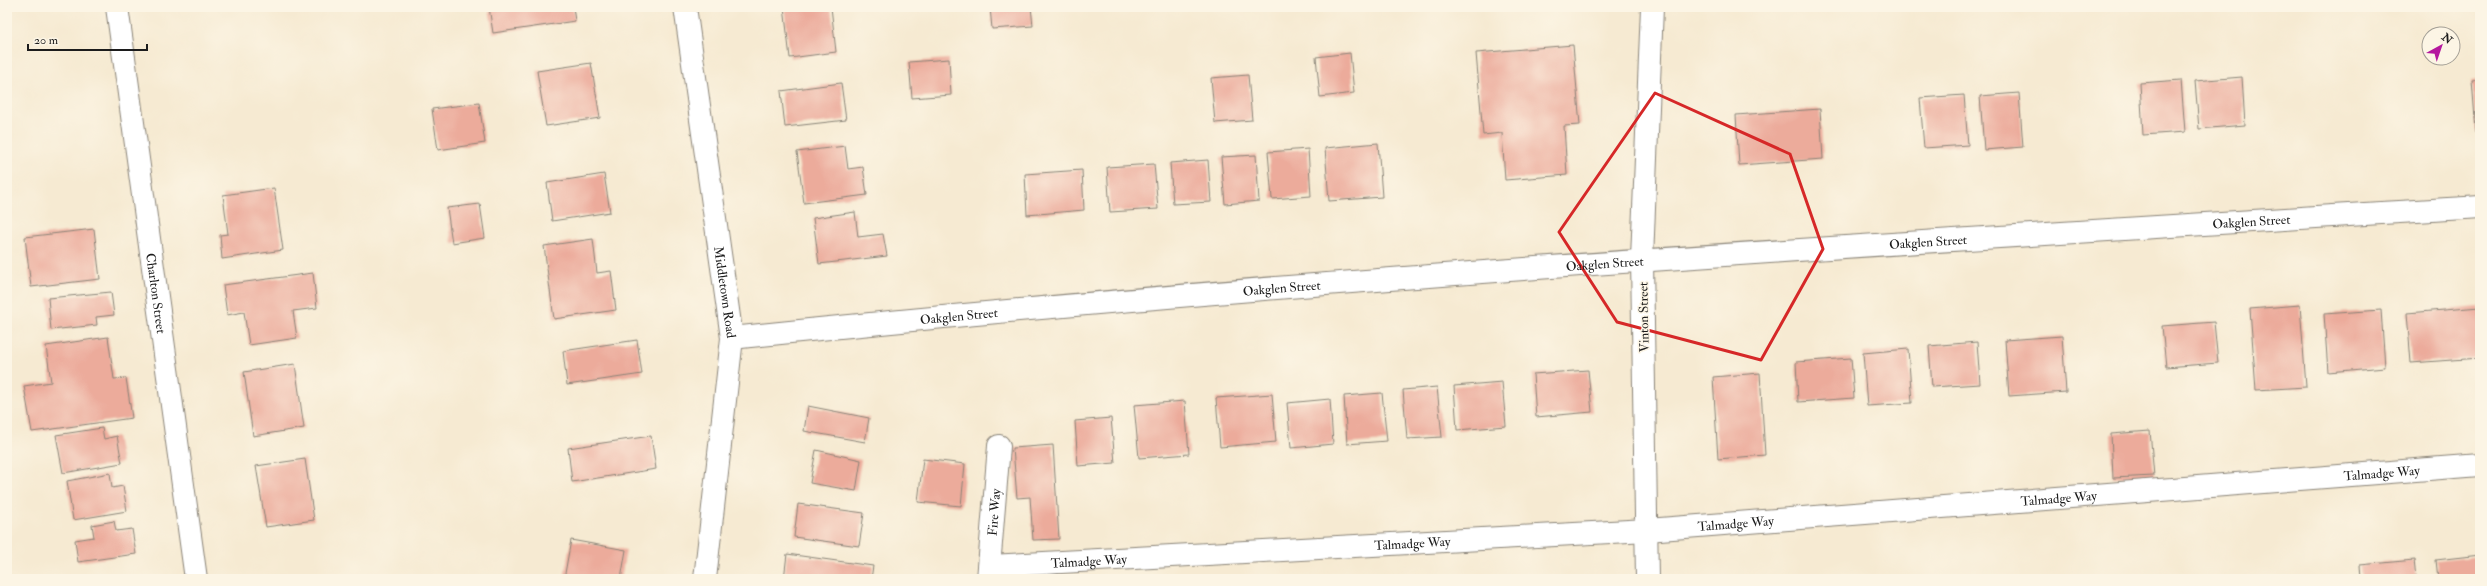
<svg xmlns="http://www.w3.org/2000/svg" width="2487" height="586" viewBox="0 0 2487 586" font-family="'IM FELL Double Pica',serif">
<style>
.building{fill:#ecab9b}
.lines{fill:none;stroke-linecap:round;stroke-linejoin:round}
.minor-casing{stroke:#898377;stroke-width:24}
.minor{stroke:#fff;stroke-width:22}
.marked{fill:none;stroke:#d62828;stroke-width:3;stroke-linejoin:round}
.labels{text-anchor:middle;stroke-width:3;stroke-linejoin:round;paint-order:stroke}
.street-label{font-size:13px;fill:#1c1c1c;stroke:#fcf5e5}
</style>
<rect width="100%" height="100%" fill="#fcf5e5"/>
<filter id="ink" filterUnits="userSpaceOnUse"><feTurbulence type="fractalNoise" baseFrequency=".025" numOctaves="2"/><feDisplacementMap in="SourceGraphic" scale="8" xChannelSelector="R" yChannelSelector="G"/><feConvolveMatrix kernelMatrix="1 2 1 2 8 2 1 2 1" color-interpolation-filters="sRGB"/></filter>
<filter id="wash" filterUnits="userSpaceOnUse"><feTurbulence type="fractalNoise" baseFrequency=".012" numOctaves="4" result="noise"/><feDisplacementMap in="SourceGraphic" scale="16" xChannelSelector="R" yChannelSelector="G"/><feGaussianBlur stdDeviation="0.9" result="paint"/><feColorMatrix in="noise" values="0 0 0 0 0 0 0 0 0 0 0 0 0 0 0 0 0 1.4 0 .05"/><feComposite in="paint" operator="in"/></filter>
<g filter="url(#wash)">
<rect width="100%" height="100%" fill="#f6ead2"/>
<g id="blocks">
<!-- building -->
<g class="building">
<path d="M489,7H573L575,21L493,33Z"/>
<path d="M784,7H831L836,52L790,58Z"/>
<path d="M990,7H1031L1033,26L992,29Z"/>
<path d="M1573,45L1580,125L1564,126L1567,175L1505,180L1502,133L1483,135L1476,53Z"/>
<path d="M1350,53L1354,93L1320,97L1316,57Z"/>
<path d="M949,59L951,95L912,98L909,62Z"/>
<path d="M591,63L600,118L546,126L537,71Z"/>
<path d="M1248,75L1252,120L1215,123L1211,78Z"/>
<path d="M2242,77L2245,125L2199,129L2195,81Z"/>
<path d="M2480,79V132H2476L2472,80Z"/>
<path d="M2181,80L2185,132L2143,135L2140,83Z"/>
<path d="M841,83L846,120L785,127L781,91Z"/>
<path d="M2019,93L2023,147L1984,150L1980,96Z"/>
<path d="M1964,95L1968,145L1924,148L1920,98Z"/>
<path d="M479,103L485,143L438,150L432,109Z"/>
<path d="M1820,109L1823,159L1739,165L1736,115Z"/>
<path d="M1378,143L1382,197L1329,201L1325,148Z"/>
<path d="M845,146L848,169L863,167L867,195L804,203L797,152Z"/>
<path d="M1308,149L1311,196L1272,199L1268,152Z"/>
<path d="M1256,155L1259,201L1225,204L1221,157Z"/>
<path d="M1208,160L1211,202L1173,204L1170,163Z"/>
<path d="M1154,164L1158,209L1110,212L1107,167Z"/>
<path d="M1082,170L1084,210L1027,215L1025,174Z"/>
<path d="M604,174L610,212L552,221L547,183Z"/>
<path d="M274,188L283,250L222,259L220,235L228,234L223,195Z"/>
<path d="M480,204L485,238L452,243L447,208Z"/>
<path d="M855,212L858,237L883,234L887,256L819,264L813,218Z"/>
<path d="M94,229L100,279L31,287L25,237Z"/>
<path d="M593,239L597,273L611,271L616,310L554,319L544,246Z"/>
<path d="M313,273L317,308L293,311L297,338L249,345L244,312L227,315L223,285Z"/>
<path d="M111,292L114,315L96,317L97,325L51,330L48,298Z"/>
<path d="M2300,305L2306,387L2256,390L2250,309Z"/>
<path d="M2480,307V358L2411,363L2407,313Z"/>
<path d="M2381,310L2385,367L2328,372L2324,314Z"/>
<path d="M2214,322L2218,363L2166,367L2162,326Z"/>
<path d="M2062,336L2066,392L2009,396L2005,340Z"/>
<path d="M108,337L114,379L126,378L132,418L32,432L24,386L51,382L46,346Z"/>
<path d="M637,340L642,374L567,385L563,351Z"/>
<path d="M1977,342L1980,384L1932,387L1929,346Z"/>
<path d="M1908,349L1912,403L1867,406L1863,353Z"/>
<path d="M1851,358L1854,398L1798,402L1796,362Z"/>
<path d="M295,364L304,428L253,436L244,372Z"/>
<path d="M1588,370L1592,412L1536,417L1533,374Z"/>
<path d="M1760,373L1765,455L1718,459L1713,377Z"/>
<path d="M1502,382L1506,426L1457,430L1454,386Z"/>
<path d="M1437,387L1442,437L1407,439L1403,390Z"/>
<path d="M1382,393L1387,441L1347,444L1344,396Z"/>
<path d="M1272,394L1276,442L1220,447L1216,398Z"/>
<path d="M1330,399L1333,444L1291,448L1287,403Z"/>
<path d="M1185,401L1189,454L1139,458L1134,405Z"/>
<path d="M808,406L869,418L865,442L804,431Z"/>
<path d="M1111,418L1115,463L1078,466L1075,421Z"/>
<path d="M102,428L104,439L117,436L122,463L63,473L56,435Z"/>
<path d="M2150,431L2154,476L2113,478L2111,434Z"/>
<path d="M651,436L656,469L572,482L568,448Z"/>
<path d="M1053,445L1059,539L1033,540L1030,497L1017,498L1013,448Z"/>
<path d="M816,450L861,460L856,491L810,483Z"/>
<path d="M305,459L314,520L266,527L256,466Z"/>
<path d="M923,459L965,464L961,506L918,502Z"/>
<path d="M110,473L112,488L123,486L127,511L73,520L67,481Z"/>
<path d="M798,504L864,513L859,546L794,537Z"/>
<path d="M114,521L116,531L132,529L136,554L78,562L75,540L94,537L92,525Z"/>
<path d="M571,540L626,550L621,579H564Z"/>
<path d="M787,554L873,566L871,579H784Z"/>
<path d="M2480,555V579H2438L2436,560Z"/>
<path d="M2414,560L2416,579H2361L2360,565Z"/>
</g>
</g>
</g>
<g filter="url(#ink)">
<use href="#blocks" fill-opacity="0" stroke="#898377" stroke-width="1"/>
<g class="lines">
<!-- minor casing -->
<g class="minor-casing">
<g id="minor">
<path id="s1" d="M117,7L196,579"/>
<path id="s2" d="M685,7L732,338L705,579"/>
<path id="s3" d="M732,338C1313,277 1897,243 2480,207"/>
<path id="s4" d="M990,566L1647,530L2480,465"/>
<path id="s5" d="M988,579L999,446"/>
<path d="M1647,579L1642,259L1652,7"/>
</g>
</g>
<!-- minor -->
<use href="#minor" class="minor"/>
</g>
</g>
<!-- marked area -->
<path class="marked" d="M1655,93L1790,154L1823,249L1761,360L1617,322L1559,232Z"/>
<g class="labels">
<!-- street labels -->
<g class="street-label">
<text dy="5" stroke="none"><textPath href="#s3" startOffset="1524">Oakglen Street</textPath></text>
<text dy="5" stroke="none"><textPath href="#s3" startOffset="1200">Oakglen Street</textPath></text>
<text dy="5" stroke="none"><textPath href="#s3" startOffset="876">Oakglen Street</textPath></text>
<text dy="5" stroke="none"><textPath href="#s3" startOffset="552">Oakglen Street</textPath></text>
<text dy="5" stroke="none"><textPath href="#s1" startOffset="289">Charlton Street</textPath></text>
<text dy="5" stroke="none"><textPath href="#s2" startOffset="288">Middletown Road</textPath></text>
<text dy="5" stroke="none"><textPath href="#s3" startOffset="228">Oakglen Street</textPath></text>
<text transform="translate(1643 317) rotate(-91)" y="5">Vinton Street</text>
<text dy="5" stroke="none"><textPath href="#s4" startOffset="1395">Talmadge Way</textPath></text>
<text dy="5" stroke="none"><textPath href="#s4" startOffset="1071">Talmadge Way</textPath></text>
<text dy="5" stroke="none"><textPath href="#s5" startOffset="67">Fire Way</textPath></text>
<text dy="5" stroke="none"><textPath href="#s4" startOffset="747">Talmadge Way</textPath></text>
<text dy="5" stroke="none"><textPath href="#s4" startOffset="423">Talmadge Way</textPath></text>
<text dy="5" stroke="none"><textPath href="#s4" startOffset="99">Talmadge Way</textPath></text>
</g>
</g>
<!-- margin -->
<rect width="2487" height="586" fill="none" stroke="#fcf5e5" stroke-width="24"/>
<!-- north arrow -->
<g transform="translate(2441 46) rotate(40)"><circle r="19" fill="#fcf5e5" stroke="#a29e95"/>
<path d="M0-3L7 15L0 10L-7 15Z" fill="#b5179e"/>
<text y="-6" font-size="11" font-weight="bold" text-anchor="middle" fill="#1c1c1c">N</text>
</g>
<!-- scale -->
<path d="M28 44v6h119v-6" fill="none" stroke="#1c1c1c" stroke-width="2"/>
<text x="34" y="44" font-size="12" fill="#1c1c1c" stroke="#fcf5e5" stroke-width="3" paint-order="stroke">20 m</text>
</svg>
